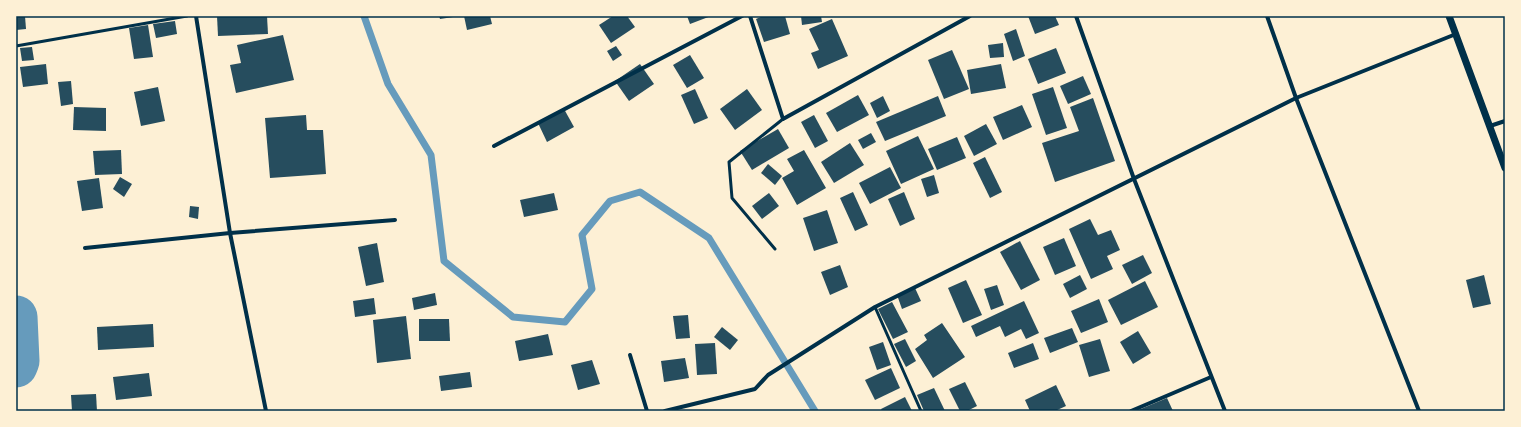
<svg xmlns="http://www.w3.org/2000/svg" width="1521" height="427" viewBox="0 0 1521 427" font-family="Arial,sans-serif">
<style>
.lines{fill:none;stroke-linecap:round;stroke-linejoin:round}
.stream{stroke:#669bbc;stroke-width:7}
.river{stroke:#669bbc;stroke-width:43}
.building{fill:#264d5e}
.service{stroke:#003049;stroke-width:3}
.minor{stroke:#003049;stroke-width:4}
.tertiary{stroke:#003049;stroke-width:7}
.neatline{fill:none;stroke:#003049;stroke-width:1.5}
</style>
<rect width="100%" height="100%" fill="#fdf0d5"/>
<g class="lines">
<!-- stream -->
<path class="stream" d="M364,16L388,84L431,155L444,261L513,317L565,322L592,289L582,235L610,201L640,192L709,238L815,411"/>
<!-- river -->
<path class="river" d="M16,317L18,361L16,366"/>
</g>
<!-- building -->
<g class="building">
<path d="M16,16H25L26,29L16,30Z"/>
<path d="M217,16H267L268,34L218,36Z"/>
<path d="M439,16H452L453,17L440,19Z"/>
<path d="M464,16H490L492,24L467,30Z"/>
<path d="M613,16H627L635,27L611,43L599,25Z"/>
<path d="M687,16H711L690,24Z"/>
<path d="M763,16H785L790,34L764,42L756,19Z"/>
<path d="M801,16H821L822,22L802,25Z"/>
<path d="M1028,16H1055L1059,25L1035,34Z"/>
<path d="M832,19L848,56L818,69L811,53L819,50L809,29Z"/>
<path d="M175,21L177,34L156,38L153,24Z"/>
<path d="M148,25L153,57L134,59L129,28Z"/>
<path d="M1016,29L1025,56L1013,61L1004,34Z"/>
<path d="M283,35L294,80L236,93L230,65L241,63L237,45Z"/>
<path d="M1003,43L1004,57L990,58L988,45Z"/>
<path d="M616,46L622,55L613,61L607,51Z"/>
<path d="M32,47L34,60L22,61L20,48Z"/>
<path d="M1056,48L1066,73L1038,84L1028,59Z"/>
<path d="M952,50L969,89L944,99L928,60Z"/>
<path d="M690,55L704,78L687,88L673,65Z"/>
<path d="M46,64L48,84L23,87L20,67Z"/>
<path d="M640,64L654,84L629,101L615,81Z"/>
<path d="M1001,64L1006,88L971,94L967,70Z"/>
<path d="M1083,76L1091,94L1068,104L1060,86Z"/>
<path d="M71,81L73,104L61,106L58,82Z"/>
<path d="M158,87L165,121L141,126L134,92Z"/>
<path d="M1053,87L1067,128L1046,135L1032,94Z"/>
<path d="M695,89L708,118L694,124L681,95Z"/>
<path d="M747,89L762,110L735,130L720,109Z"/>
<path d="M858,95L869,115L837,132L826,113Z"/>
<path d="M883,96L890,111L877,118L870,103Z"/>
<path d="M938,96L946,116L885,141L876,122Z"/>
<path d="M1093,98L1115,161L1055,182L1042,143L1079,131L1070,107Z"/>
<path d="M1022,105L1032,127L1003,140L993,117Z"/>
<path d="M74,107L106,108V131L73,130Z"/>
<path d="M564,109L574,127L547,142L538,123Z"/>
<path d="M306,115L307,130H323L326,174L270,178L265,118Z"/>
<path d="M814,115L828,141L815,148L801,122Z"/>
<path d="M986,124L997,144L974,156L964,136Z"/>
<path d="M778,129L789,148L752,170L740,151Z"/>
<path d="M871,133L876,142L863,149L858,140Z"/>
<path d="M918,136L934,169L901,184L886,151Z"/>
<path d="M957,137L966,158L937,170L928,149Z"/>
<path d="M850,143L864,165L834,183L821,162Z"/>
<path d="M121,150L122,174L95,175L93,151Z"/>
<path d="M804,150L826,188L797,205L782,178L794,171L787,159Z"/>
<path d="M985,157L1002,192L990,198L973,163Z"/>
<path d="M768,164L782,176L775,185L761,173Z"/>
<path d="M890,167L901,188L870,204L859,183Z"/>
<path d="M934,175L939,193L927,197L921,179Z"/>
<path d="M120,177L132,184L124,197L113,189Z"/>
<path d="M99,178L103,208L82,211L77,181Z"/>
<path d="M853,192L868,225L855,231L840,198Z"/>
<path d="M904,192L915,219L900,226L888,199Z"/>
<path d="M554,193L558,210L524,217L520,200Z"/>
<path d="M769,193L779,206L762,219L752,206Z"/>
<path d="M190,206L199,207L198,219L189,217Z"/>
<path d="M827,210L838,243L814,251L803,218Z"/>
<path d="M1090,219L1098,235L1111,230L1120,250L1107,256L1113,269L1091,279L1069,229Z"/>
<path d="M1064,238L1076,266L1055,275L1043,247Z"/>
<path d="M1020,241L1040,280L1021,290L1000,252Z"/>
<path d="M377,243L384,282L366,286L358,247Z"/>
<path d="M1143,255L1152,273L1132,284L1122,265Z"/>
<path d="M840,265L848,287L830,295L821,272Z"/>
<path d="M1080,275L1087,289L1070,298L1063,284Z"/>
<path d="M1484,275L1491,304L1473,308L1466,280Z"/>
<path d="M966,280L982,315L963,323L948,288Z"/>
<path d="M1145,281L1158,307L1121,325L1108,300Z"/>
<path d="M997,285L1004,305L991,310L984,289Z"/>
<path d="M915,288L921,301L902,309L897,295Z"/>
<path d="M435,293L437,305L414,310L412,298Z"/>
<path d="M374,298L376,314L355,317L353,301Z"/>
<path d="M1099,299L1108,322L1081,333L1071,311Z"/>
<path d="M1024,301L1039,333L1026,339L1021,329L1005,337L1000,326L976,337L971,326Z"/>
<path d="M892,302L908,332L893,339L878,309Z"/>
<path d="M688,315L690,338L676,339L673,316Z"/>
<path d="M406,316L411,359L377,363L373,320Z"/>
<path d="M419,319H449L450,341H419Z"/>
<path d="M942,323L965,357L933,378L915,349L927,340L924,335Z"/>
<path d="M153,324L154,347L98,350L97,327Z"/>
<path d="M722,327L738,340L730,350L714,337Z"/>
<path d="M1072,328L1078,342L1050,353L1044,338Z"/>
<path d="M1138,331L1151,353L1133,364L1120,342Z"/>
<path d="M548,334L553,355L519,361L515,341Z"/>
<path d="M905,339L916,361L906,367L894,344Z"/>
<path d="M1100,339L1110,371L1089,377L1079,345Z"/>
<path d="M883,342L891,365L877,370L869,347Z"/>
<path d="M715,343L717,374L697,375L695,344Z"/>
<path d="M1033,343L1039,359L1014,368L1008,353Z"/>
<path d="M685,358L689,378L664,382L661,361Z"/>
<path d="M592,360L600,384L578,390L571,365Z"/>
<path d="M891,368L900,388L875,400L865,380Z"/>
<path d="M470,372L472,387L441,391L439,376Z"/>
<path d="M149,373L152,396L116,400L113,377Z"/>
<path d="M965,382L977,406L967,411H960L949,389Z"/>
<path d="M1056,385L1066,406L1055,411H1030L1025,400Z"/>
<path d="M934,388L945,411H924L917,395Z"/>
<path d="M96,394L97,411H72L71,395Z"/>
<path d="M905,397L912,411H882L881,409Z"/>
<path d="M1167,398L1173,411H1136Z"/>
</g>
<g class="lines">
<!-- service -->
<g class="service">
<path d="M16,46L187,16"/>
<path d="M775,249L732,198L729,162L783,119"/>
<path d="M875,307L921,411"/>
</g>
<!-- minor -->
<g class="minor">
<path d="M196,16L230,233L266,411"/>
<path d="M750,16L783,119L970,16"/>
<path d="M1076,16L1134,179L1225,411"/>
<path d="M1267,16L1296,98L1419,411"/>
<path d="M1490,126L1505,121"/>
<path d="M494,146L742,16"/>
<path d="M85,248L230,233L395,220"/>
<path d="M630,355L647,411"/>
<path d="M665,411L755,389L768,375L875,307L1296,98L1456,34"/>
<path d="M1131,411L1211,377"/>
</g>
<!-- tertiary -->
<path class="tertiary" d="M1449,16L1505,168"/>
</g>
<!-- border -->
<rect width="1521" height="427" fill="none" stroke="#fdf0d5" stroke-width="34"/>
<rect x="17" y="17" width="1487" height="393" class="neatline"/>
</svg>
